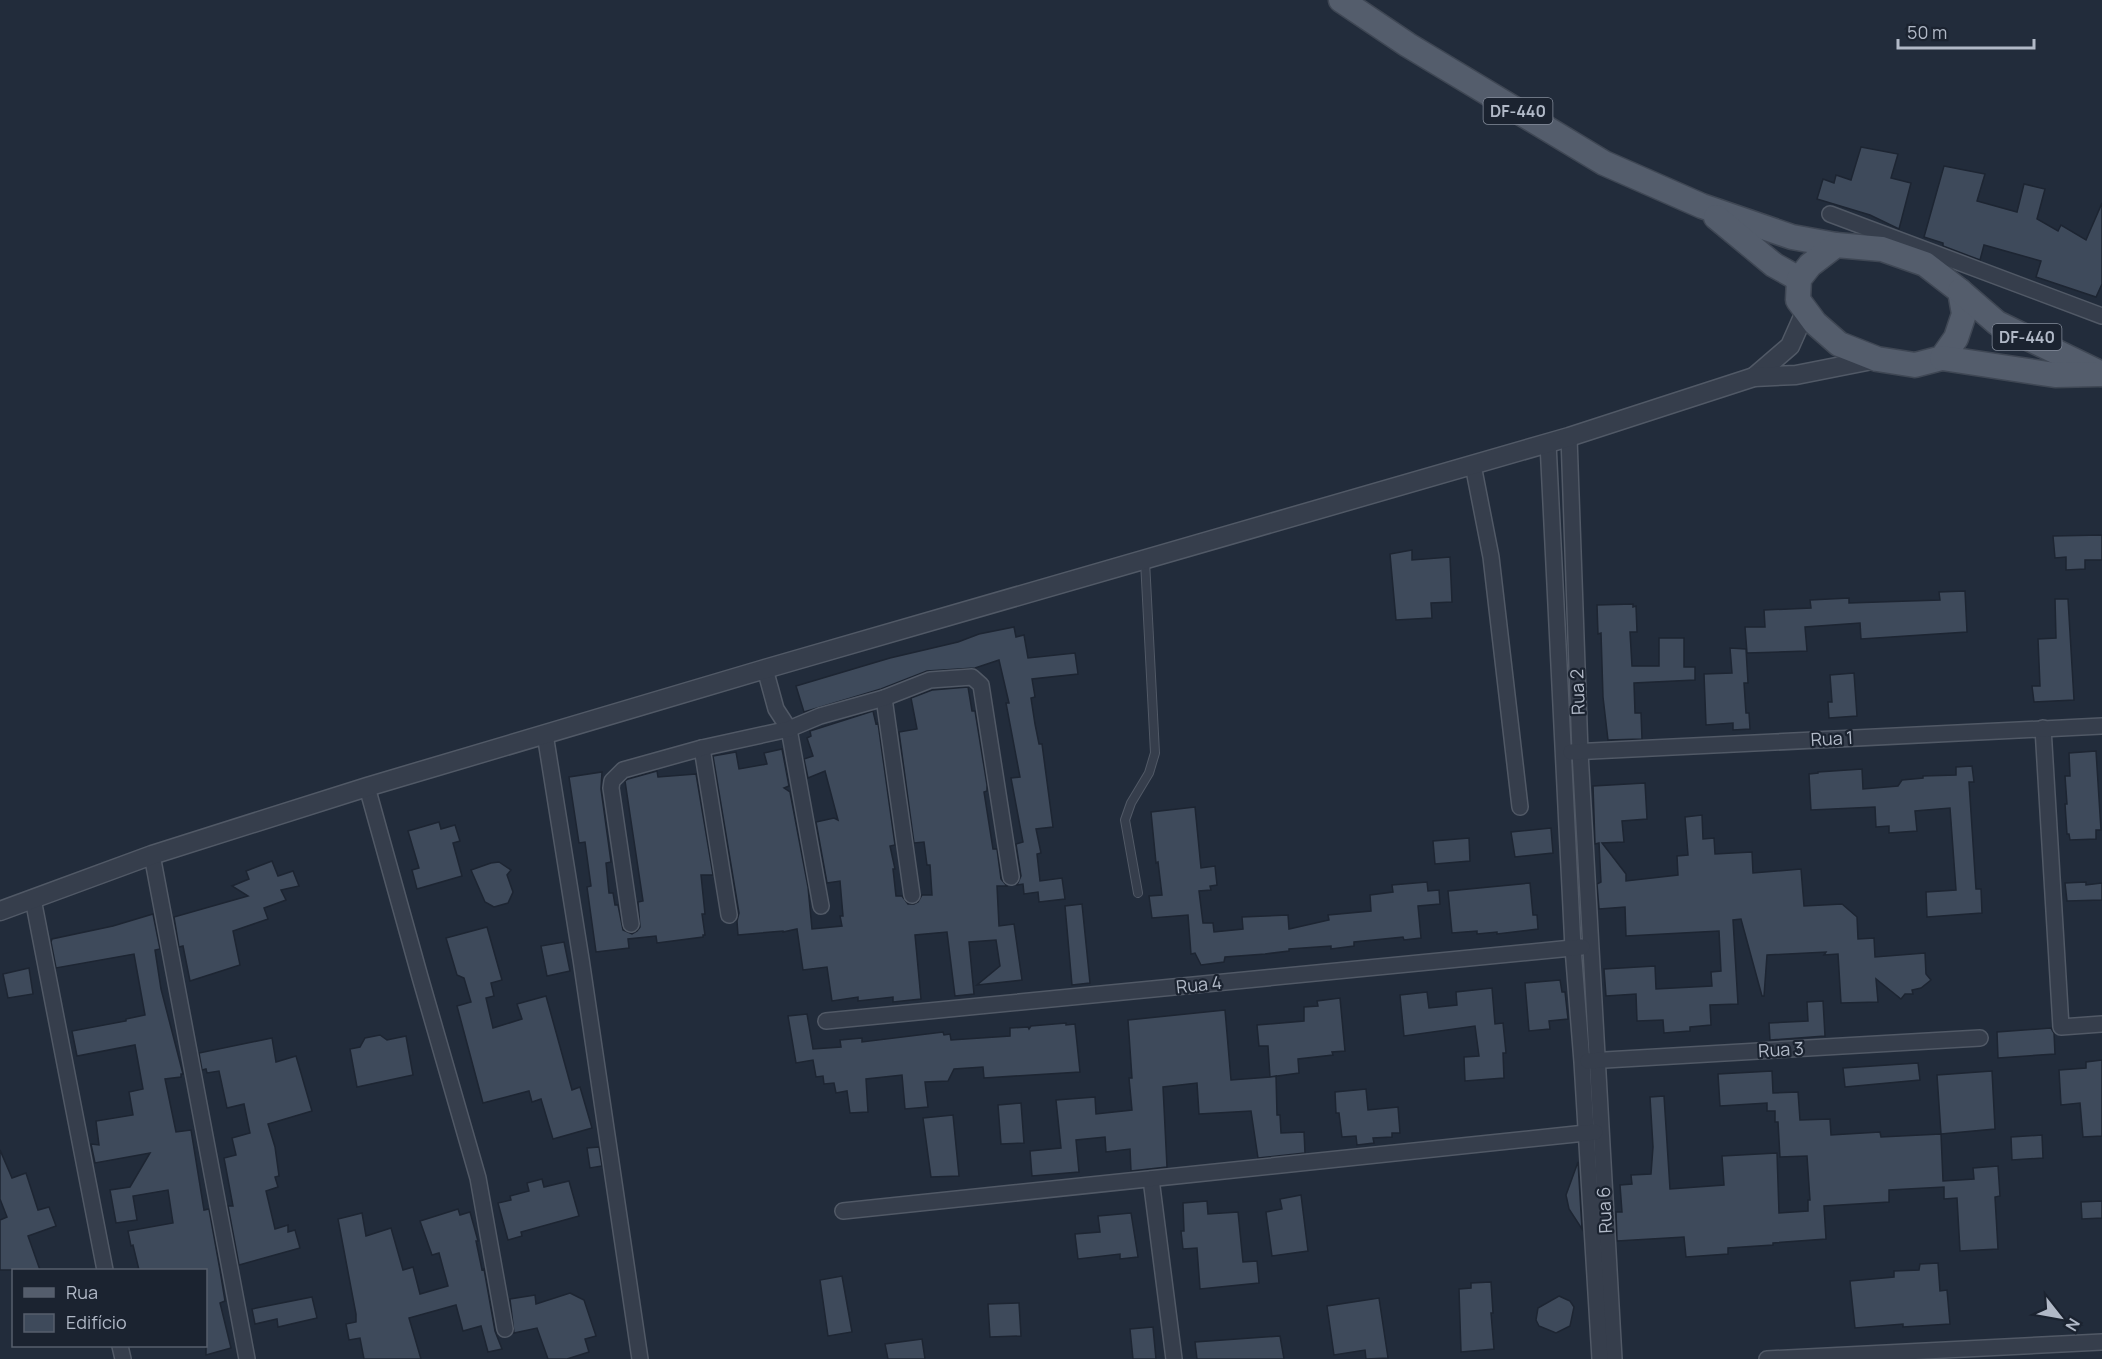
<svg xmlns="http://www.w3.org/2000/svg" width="2102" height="1359" viewBox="0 0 2102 1359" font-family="Manrope,sans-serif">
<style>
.building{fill:#3e4a5b;stroke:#1d2532;stroke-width:1.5}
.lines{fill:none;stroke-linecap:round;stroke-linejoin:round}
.service-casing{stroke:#515966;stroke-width:10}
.minor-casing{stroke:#515966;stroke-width:18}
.tertiary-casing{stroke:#515966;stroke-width:21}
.primary-casing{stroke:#3f4754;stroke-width:27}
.service{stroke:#363e4c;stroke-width:8}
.minor{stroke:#363e4c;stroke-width:15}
.tertiary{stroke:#363e4c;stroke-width:18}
.primary{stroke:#545d6c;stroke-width:24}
.labels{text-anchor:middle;stroke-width:4.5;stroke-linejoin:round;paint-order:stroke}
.shield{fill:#1b2330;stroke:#848c9a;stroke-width:1.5}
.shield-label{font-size:16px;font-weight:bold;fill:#b1b9c7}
.street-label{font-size:18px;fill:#b1b9c7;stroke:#1b2330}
</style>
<rect width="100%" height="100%" fill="#222c3b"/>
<!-- building -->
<g class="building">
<path d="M1861,147L1898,154L1891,178L1911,183L1899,229L1870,215L1817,199L1823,179L1834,183L1836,175L1851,180Z"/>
<path d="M1944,166L1985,174L1977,201L2017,212L2024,184L2045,189L2037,219L2058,231L2061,225L2086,240L2102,203V284L2096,297L2036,277L2041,261L1984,245L1980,260L1943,246V243L1924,237Z"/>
<path d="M2102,535V560H2085V569L2066,570V557L2055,558L2053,536Z"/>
<path d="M1412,550V560L1450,557L1452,602L1431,603L1432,618L1396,620L1390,554Z"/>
<path d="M1965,591L1967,632L1861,639L1860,623L1805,627L1807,651L1747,653L1745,627H1765L1764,610L1811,608L1810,600L1849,598V603L1940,600L1939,592Z"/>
<path d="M2055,599H2068L2074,700L2034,702L2032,686H2040L2038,639L2056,638Z"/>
<path d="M1633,604V607L1636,606L1637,632H1630L1632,666H1659V638H1684V667H1695V680L1634,683L1635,713H1641L1642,739L1608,740L1603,697L1601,633L1598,634L1597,605Z"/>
<path d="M1014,627L1016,637L1024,635L1028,658L1075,653L1078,674L1032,679L1035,697L1031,698L1035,724L1039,744H1042L1053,827L1036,829L1041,853L1037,854L1040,881L1062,878L1065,899L1039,902L1038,892L1024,894L1023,884L1017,885L1021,876L1016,844L1023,842L1011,778L1020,777L1006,703H1009L999,660L975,668L927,671L881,689L804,712L796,686L890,658L958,642L979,634Z"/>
<path d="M1730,648L1746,649L1748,683H1744L1746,713H1749L1750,729L1733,730V723L1706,725L1704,674L1732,673Z"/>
<path d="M1854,673L1857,716L1829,718L1828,702H1832L1830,675Z"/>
<path d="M968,687L972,711H975L987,785V791L984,792L993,849H997L1001,879L1007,886H997L999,926L1014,924L1022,980L977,985L1000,966L996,940L969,942L974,994L955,996L947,932L915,935L921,999L893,1002V997L858,1001V997L832,1001L827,967L803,970L797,929L783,932V931L738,935L737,921L739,913L713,756L736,752L739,769L767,764L764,753L782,749L789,786L784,788L790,792L808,887L812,929L842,926L840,916H843L840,881L827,883L816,822L834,818L838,820L825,771L808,778L804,759L813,756L807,738L811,736L810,731L873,711L876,724L878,723L895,845L890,846L895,869H893L896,896H902L908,904H914L918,902L922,895H932L930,865H927L924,842L914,843L899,732L917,729L911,698L932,690Z"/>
<path d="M2096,751L2101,830H2096V839L2070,840L2069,834H2067L2065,804H2067L2065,776H2070L2069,753Z"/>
<path d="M1972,766L1974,782H1969L1976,889H1981L1982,913L1927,917L1926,892L1956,890L1950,808L1915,811L1917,831L1889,833V826L1876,827L1875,807L1811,810L1809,774L1818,773V772L1862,769L1863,789L1898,786L1902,780L1923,778V776L1956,775V767Z"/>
<path d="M657,771L658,777L696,774L713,875H701L705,914H702L705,935H703V937L657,943L656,936L628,939L629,948L596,952L587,887L591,886L585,842L579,843L569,777L602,772L601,789L611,862L606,863L609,893H613L615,905H618L623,930L632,934L637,931L640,927L638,902L643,901L625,781L628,779Z"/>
<path d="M1645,783L1647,819L1622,821L1624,842L1602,843L1626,874V881L1678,875L1677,856L1688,855L1685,817L1702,815L1703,839L1714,838L1715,854L1752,852L1753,873L1801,869L1804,906L1842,904L1857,917L1858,939L1874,938L1875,957L1925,953L1926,974L1931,980L1921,988L1912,990L1913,994H1905L1901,999L1876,979L1878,1002L1841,1003L1838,954L1824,955L1826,952L1767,955L1764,996H1762L1741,919L1733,920L1738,1004L1710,1005L1711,1025L1690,1027V1031L1664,1033L1663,1020L1637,1021L1636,994L1606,996L1604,969L1655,966L1656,989L1712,986L1711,972L1721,971L1719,931L1626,936L1625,907L1599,909L1597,884L1601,882L1599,843L1595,844L1593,786Z"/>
<path d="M1195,807L1201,868L1215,866L1217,885L1210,886L1211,890L1199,891L1203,923H1213L1214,932L1243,929L1242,917L1288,915L1289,929L1329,920L1328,915L1371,911L1370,895L1393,892L1392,885L1427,882L1428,891L1439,890L1440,904L1418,906L1421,938L1404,940L1403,937L1354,942V946L1331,949V946L1289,949V951L1265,954L1225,957L1224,962L1201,965L1195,953L1191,954L1188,915L1152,918L1149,896L1162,895L1158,862L1156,863L1151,812Z"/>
<path d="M439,822L441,829L455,825L460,841L453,843L462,876L417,889L412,870L419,868L408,831Z"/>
<path d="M1551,828L1553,853L1515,857L1511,832Z"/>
<path d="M1469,838L1470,861L1435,864L1433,841Z"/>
<path d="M272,861L278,876L293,871L299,886L281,890L286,900L264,908L268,919L233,931L240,965L190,981L183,946L179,947L174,917L248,896L232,886L249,879L246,871Z"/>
<path d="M499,862L511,870L507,875L513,892L508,903L494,907L485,902L471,870L491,863Z"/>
<path d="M2086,882V885L2102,883V900L2067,901L2065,883Z"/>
<path d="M1530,883L1533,915H1537L1538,929L1497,934V932L1477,934V931L1452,933L1448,891Z"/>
<path d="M1082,904L1090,983L1072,985L1065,906Z"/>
<path d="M153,914L160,949L155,950L161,989L183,1074H181V1077L165,1079L176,1132L191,1130L204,1210L209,1209L220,1270L225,1301L220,1303L231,1348L206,1355V1270H139L133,1245L131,1246L128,1231L173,1223L168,1190L133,1196L137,1220L116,1223L110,1190L130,1187L150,1153L95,1163L91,1144L99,1145L96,1121L133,1115L129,1092L143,1089L135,1045L77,1056L72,1031L126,1021V1019L145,1015L134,954L56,968L51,942L52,939L113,926Z"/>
<path d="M487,927L502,980L491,983L494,996L486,998L493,1028L522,1019L517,1004L546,996L572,1090L580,1087L592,1128L553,1139L541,1099L532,1102L529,1091L483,1103L457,1006L471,1002L464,978L457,975L446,938Z"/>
<path d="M564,942L570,971L547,976L541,946Z"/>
<path d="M29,968L33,994L8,998L3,974Z"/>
<path d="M1560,980L1562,992H1565L1568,1019L1549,1021L1550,1029L1529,1031L1525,983Z"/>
<path d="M1492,988L1495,1024L1503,1023L1506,1053H1503L1504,1078L1465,1081L1464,1057L1479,1056L1475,1026L1404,1036L1400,995L1427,992L1429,1008L1457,1005L1456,992Z"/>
<path d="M1340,998L1345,1051L1332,1052L1333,1055L1298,1059L1299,1073L1270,1077L1276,1076L1277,1115H1280L1281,1133L1304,1132L1305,1153L1258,1158L1251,1111L1199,1114L1197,1083L1163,1087L1167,1167L1131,1171L1130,1149L1106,1152L1105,1137L1076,1140L1079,1172L1032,1176L1030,1151L1061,1148L1056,1100L1095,1097L1096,1114L1132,1110L1129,1078H1132L1128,1020L1225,1010L1231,1080L1270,1077L1268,1046H1259L1257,1025L1304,1021V1007L1318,1006L1317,1001Z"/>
<path d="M1823,1001L1825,1036L1770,1040L1769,1023L1808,1021L1807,1002Z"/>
<path d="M807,1014L813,1049L841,1047L840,1040L862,1038V1042L943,1032L944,1035L950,1034L951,1040L1010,1036V1028L1028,1027L1029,1029L1031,1026L1066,1023V1025L1075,1024L1080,1072L984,1078L983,1067L954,1069L948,1081L925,1082L928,1107L905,1109L902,1075L866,1079L868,1112L850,1113L847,1091L836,1093L834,1083L824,1084L823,1076L816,1077L813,1060L796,1063L788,1016Z"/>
<path d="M2051,1028L2054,1033L2055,1054L1998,1058L1997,1032Z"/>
<path d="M380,1035L387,1040L406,1036L413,1075L357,1087L350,1049L360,1047L365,1038Z"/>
<path d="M272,1038L276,1062L296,1056L312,1111L268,1124L275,1147L279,1176L275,1177L278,1187L266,1191L275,1229L288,1225V1232L295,1230L300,1248L239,1265L228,1206H233L224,1158L236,1155L232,1138L250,1133L244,1104L227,1108L219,1071L207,1073L206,1069L202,1070L199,1053Z"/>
<path d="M2102,1060V1136L2083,1137L2080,1103L2061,1105L2059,1070L2086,1068V1062Z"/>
<path d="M1918,1063L1920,1080L1845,1087L1843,1068Z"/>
<path d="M1772,1071L1773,1093L1798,1092L1800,1120L1830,1119L1831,1135L1880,1132L1881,1137L1941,1134L1943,1181L1974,1179L1973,1168L1998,1166L2000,1196L1995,1197L1998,1249L1960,1251L1957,1198L1944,1199V1187L1889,1190V1202L1824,1206L1826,1239L1773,1243V1245L1728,1248V1254L1686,1257L1684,1237L1617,1241L1616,1212H1622L1620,1185L1632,1184L1631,1175L1651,1174L1653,1147L1650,1097L1664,1096L1670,1189L1724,1185L1722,1156L1777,1153L1779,1213L1808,1211V1200H1810L1807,1156L1780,1157L1778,1122H1775V1111H1767V1103L1720,1106L1718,1074Z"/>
<path d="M1992,1071L1995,1129L1941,1134L1937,1075Z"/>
<path d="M1366,1089L1368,1110L1398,1107L1400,1133H1392V1137L1373,1138L1374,1143L1357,1145L1356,1136L1342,1137L1339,1113H1336L1335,1092Z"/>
<path d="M1021,1103L1024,1143L1001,1144L998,1105Z"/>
<path d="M953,1115L959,1176L931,1177L923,1118Z"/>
<path d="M2042,1135L2043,1158L2012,1160L2011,1137Z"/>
<path d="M599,1147L602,1166L590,1168L587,1148Z"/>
<path d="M0,1150L12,1178L26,1173L38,1210L49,1207L56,1226L28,1236L40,1270H0V1220L7,1217L0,1199Z"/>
<path d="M1578,1162L1582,1229L1569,1209L1566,1195Z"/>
<path d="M542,1179L544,1187L569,1181L579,1216L521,1232L522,1236L508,1240L498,1203L511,1200L510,1196L529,1191L527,1183Z"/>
<path d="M1301,1195L1308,1251L1272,1256L1266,1212L1282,1209L1280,1199Z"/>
<path d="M1207,1201L1208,1214L1238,1212L1243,1262L1257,1261L1259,1283L1200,1289L1197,1248L1183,1249L1181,1231H1184L1183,1203Z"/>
<path d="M2102,1201V1218L2082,1219L2081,1202Z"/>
<path d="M458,1209L460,1215L470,1212L478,1241H476L482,1270L484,1269L495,1331L502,1349L488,1352L481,1326L463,1331L456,1305L409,1318L421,1359H364L360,1338L349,1340L346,1324L356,1322V1314L338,1219L362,1213L366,1236L391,1228L403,1270L413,1267L420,1294L448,1286L439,1253L432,1255L420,1221Z"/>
<path d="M1131,1213L1138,1257L1120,1259V1254L1078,1259L1075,1234L1100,1232L1098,1216Z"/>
<path d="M1938,1263L1940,1291L1947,1290L1950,1324L1903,1327V1324L1855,1328L1850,1281L1894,1277V1271L1919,1270L1920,1264Z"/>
<path d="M842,1276L852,1332L828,1336L820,1280Z"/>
<path d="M1491,1282L1493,1313H1491L1494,1349L1461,1352L1459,1289L1471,1288V1283Z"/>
<path d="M570,1293L584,1300L596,1336L585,1339L589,1352L567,1359H548L537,1328L514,1333L510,1299L535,1295L536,1304Z"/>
<path d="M1559,1296L1570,1301L1574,1307L1570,1326L1556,1333L1539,1326L1536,1320L1538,1308Z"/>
<path d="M312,1297L317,1318L278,1327L277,1319L255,1324L252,1309Z"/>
<path d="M1379,1298L1388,1358L1366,1359L1365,1350L1334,1355L1327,1306Z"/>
<path d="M1019,1303L1021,1336L990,1337L988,1304Z"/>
<path d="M1153,1327L1156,1359H1133L1130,1329Z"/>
<path d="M1280,1336L1284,1359H1197L1195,1342Z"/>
<path d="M922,1339L925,1359H888L885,1344Z"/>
</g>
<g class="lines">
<!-- service casing -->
<g class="service-casing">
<path id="service" d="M1138,893L1125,820L1131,803L1149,773L1155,753L1145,561"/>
</g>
<!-- minor casing -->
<g class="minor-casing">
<g id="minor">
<path d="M1830,214L2102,316"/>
<path d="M1569,437L1580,752L1614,1359"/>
<path d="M1548,443L1573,948L1582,1062L1600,1359"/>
<path d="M1473,465L1491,557L1520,807"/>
<path d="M765,669L776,709L789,729L821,906"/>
<path d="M884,698L912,895"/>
<path d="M2043,728L2061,1027L2102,1024"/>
<path d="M545,734L581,959L640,1359"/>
<path d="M702,748L729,915"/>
<path d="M1571,752L2102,726"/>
<path d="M367,787L420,977L478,1178L505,1329"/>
<path d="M152,855L247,1359"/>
<path d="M33,899L105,1270"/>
<path d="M631,924L611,788L612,781L623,770L702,748L789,729L820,716L884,698L930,680L972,677L981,685L1011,877"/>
<path d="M826,1021L1582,947"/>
<path d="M1588,1061L1980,1038"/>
<path d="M1151,1179L1174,1359"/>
<path d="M843,1211L1595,1132"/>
<path d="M120,1346L123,1359"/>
<path d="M1767,1359L2102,1342"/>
</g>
</g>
<!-- tertiary casing -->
<g class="tertiary-casing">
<g id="tertiary">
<path d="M1754,377L1790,346L1806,310"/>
<path d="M0,911L152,855L367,787L765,669L1569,437L1754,377L1796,375L1877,359"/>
</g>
</g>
<!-- primary casing -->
<g class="primary-casing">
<g id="primary">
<path d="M1341,0L1408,45L1604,163L1702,206L1792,237L1836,245"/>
<path d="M1716,217L1774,265L1799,279"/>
<path d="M1836,245L1882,249L1925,264L1960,291L1964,314L1956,338L1942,358L1915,365L1877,359L1839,344L1815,323L1798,300L1799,279L1810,265Z"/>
<path d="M1960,291L1997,323L2102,374"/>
<path d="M1942,358L2055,375L2099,374"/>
</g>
</g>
<!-- service -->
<use href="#service" class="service"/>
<!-- minor -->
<use href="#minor" class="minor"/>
<!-- tertiary -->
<use href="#tertiary" class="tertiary"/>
<!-- primary -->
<use href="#primary" class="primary"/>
</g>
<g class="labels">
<!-- shield labels -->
<g class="shield">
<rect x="1483.5" y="98" width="69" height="26" rx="4.5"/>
<rect x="1992.5" y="324" width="69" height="26" rx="4.5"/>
</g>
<g class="shield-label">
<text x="1518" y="117">DF-440</text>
<text x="2027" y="343">DF-440</text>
</g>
<!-- street labels -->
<g class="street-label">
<text transform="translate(1578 692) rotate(-92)" y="6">Rua 2</text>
<text transform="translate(1832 739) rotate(-3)" y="6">Rua 1</text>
<text transform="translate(1199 985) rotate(-6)" y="6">Rua 4</text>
<text transform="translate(1781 1050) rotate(-3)" y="6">Rua 3</text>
<text transform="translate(1605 1210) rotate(-93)" y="6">Rua 6</text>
</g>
</g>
<!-- legend -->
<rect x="12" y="1269" width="195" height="78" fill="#1b2330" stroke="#575f6c" stroke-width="1.5"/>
<rect x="24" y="1288" width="30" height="9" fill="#545d6c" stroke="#575f6c" stroke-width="1.5"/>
<text x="66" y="1299" font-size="18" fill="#b1b9c7">Rua</text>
<rect x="24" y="1314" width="30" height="18" fill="#3e4a5b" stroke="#575f6c" stroke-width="1.5"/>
<text x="66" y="1329" font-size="18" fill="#b1b9c7">Edifício</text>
<!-- north arrow -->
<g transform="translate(2060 1317) rotate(121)" stroke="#1b2330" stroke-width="4.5" paint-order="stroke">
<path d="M0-4.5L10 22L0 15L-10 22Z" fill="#b1b9c7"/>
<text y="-9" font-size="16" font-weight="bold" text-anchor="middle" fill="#b1b9c7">N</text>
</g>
<!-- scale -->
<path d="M1898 39v9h136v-9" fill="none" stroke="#b1b9c7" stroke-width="3"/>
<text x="1907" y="39" font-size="18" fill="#b1b9c7" stroke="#1b2330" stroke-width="4.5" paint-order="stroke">50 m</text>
</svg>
